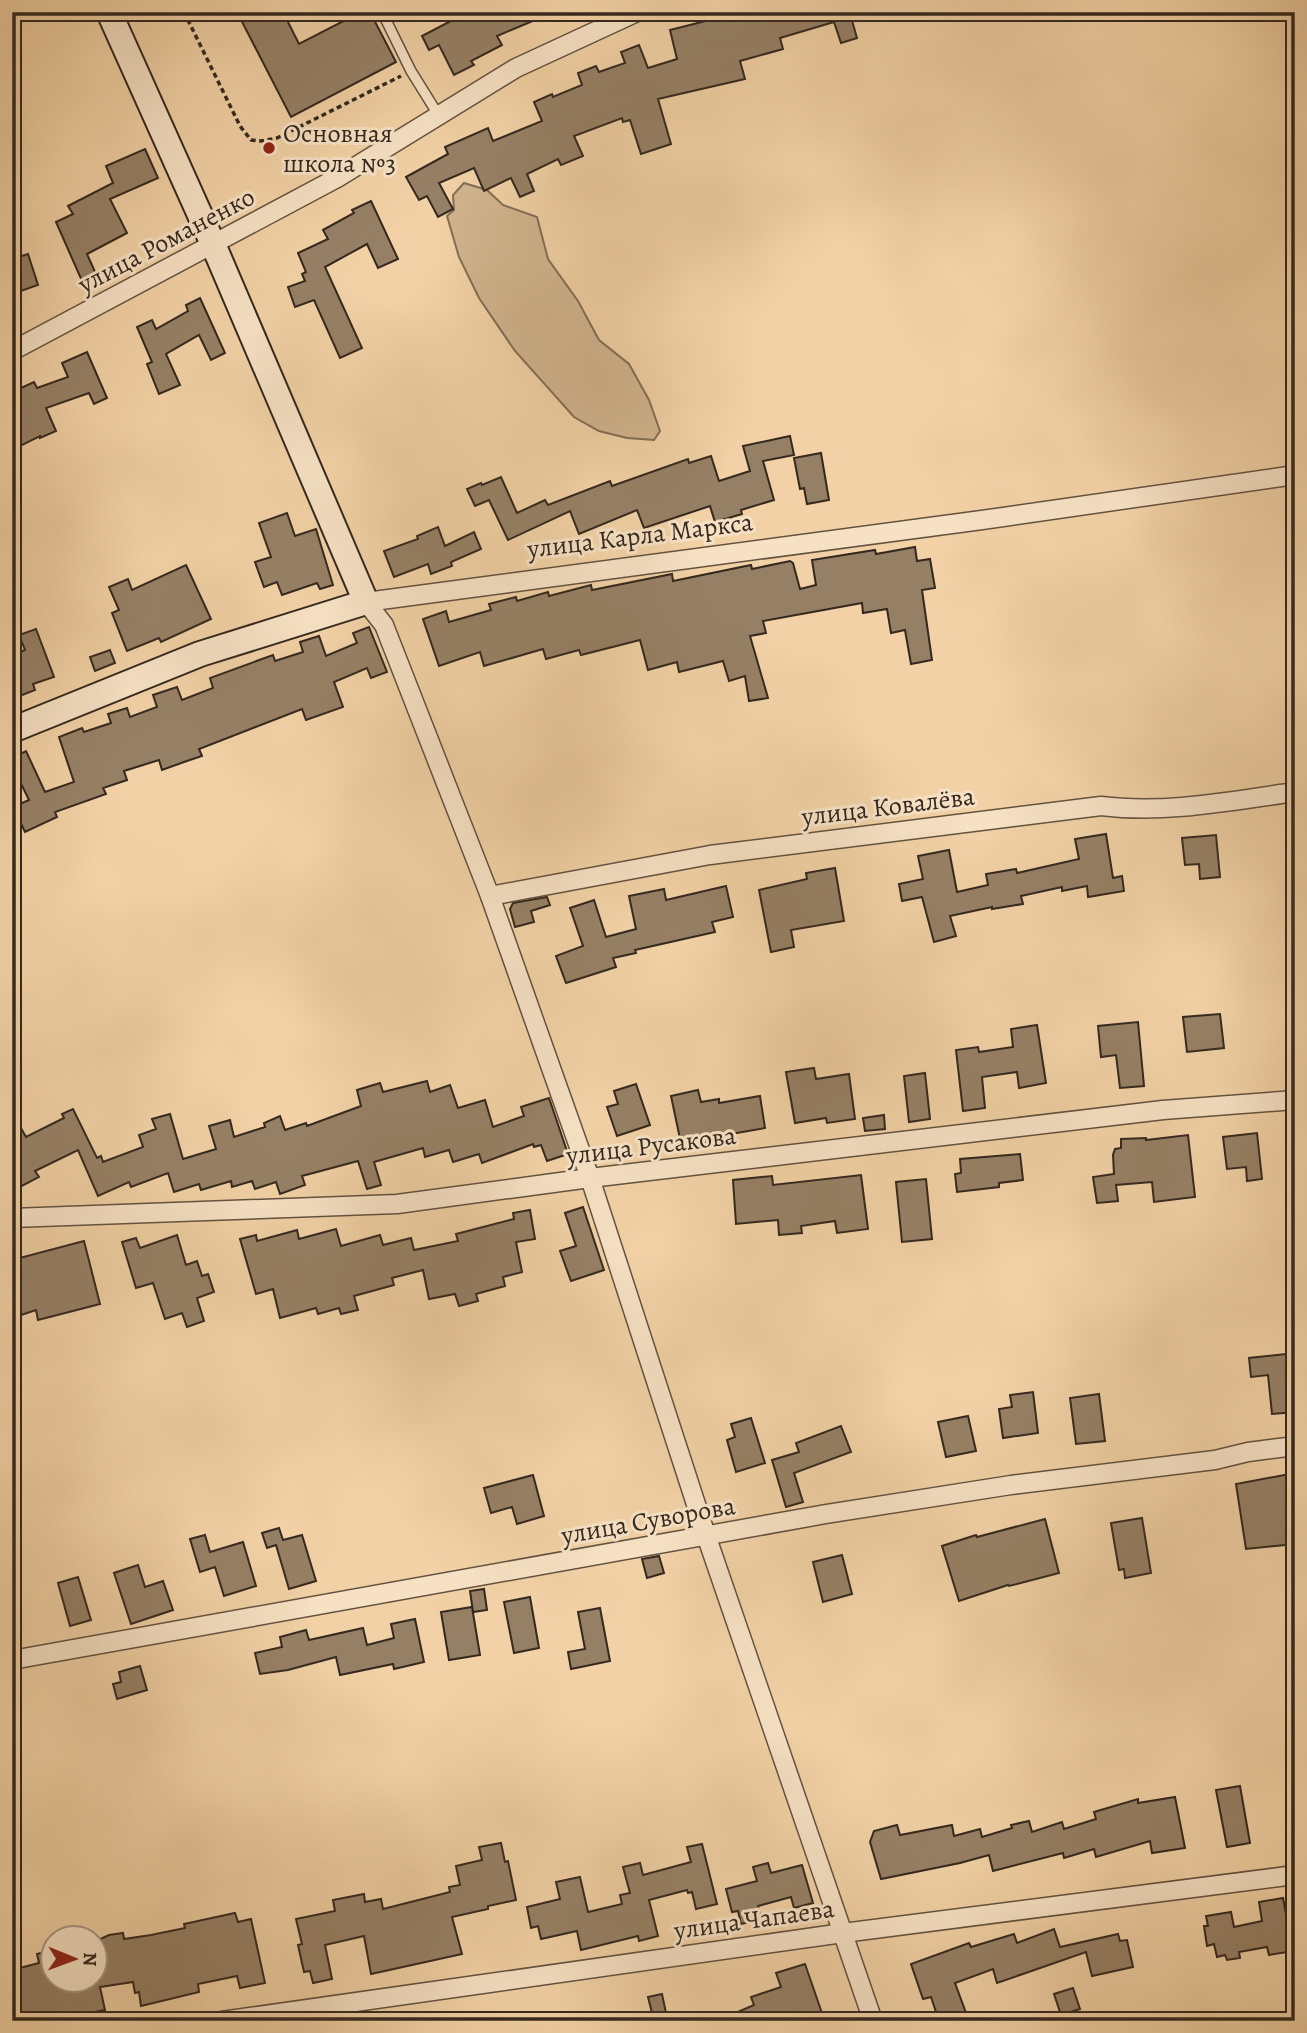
<svg xmlns="http://www.w3.org/2000/svg" width="1307" height="2033" viewBox="0 0 1307 2033" font-family="Alegreya,serif">
<style>
.green{fill:#d1b48e;stroke:#826e56;stroke-width:2}
.building{fill:#968065;stroke:#34281f;stroke-width:2}
.lines{fill:none;stroke-linecap:round;stroke-linejoin:round}
.lane-casing{stroke:#635240;stroke-width:12}
.street-casing{stroke:#635240;stroke-width:21}
.secondary-casing{stroke:#34281f;stroke-width:28}
.path{stroke:#34281f;stroke-width:3.5;stroke-dasharray:5 3.5;stroke-linecap:butt}
.lane{stroke:#f6e1c4;stroke-width:9}
.street{stroke:#f6e1c4;stroke-width:18}
.secondary{stroke:#f6e1c4;stroke-width:24}
.poi-dot{fill:#8f2418;stroke:#f6e1c4;stroke-width:2.5}
.labels{text-anchor:middle;stroke-width:6;stroke-linejoin:round;paint-order:stroke}
.poi-label{font-size:26px;fill:#34281f;stroke:#f6e1c4;text-anchor:start}
.street-label{font-size:26px;fill:#34281f;stroke:#f6e1c4}
</style>
<rect width="100%" height="100%" fill="#f1d1a5"/>
<filter id="stains"><feTurbulence type="fractalNoise" baseFrequency=".00286" numOctaves="4"/><feColorMatrix values="0 0 0 0 .2 0 0 0 0 .09 0 0 0 0 .02 0 0 0 .5 -.17"/></filter>
<radialGradient id="worn" r=".72"><stop offset=".6" stop-color="#630" stop-opacity="0"/><stop offset="1" stop-color="#630" stop-opacity=".3"/></radialGradient>
<!-- green -->
<path class="green" d="M464,183L487,190L503,205L537,217L548,259L578,301L599,340L629,364L649,400L660,431L654,440L627,438L599,431L574,417L515,351L479,298L459,257L447,216L454,210L453,195Z"/>
<!-- building -->
<g class="building">
<path d="M237,12H283L299,44L361,12H370L396,62L291,117Z"/>
<path d="M468,12H554L497,36L502,45L471,61L474,65L454,75L439,45L429,50L422,36Z"/>
<path d="M741,12H854L855,16L851,17L857,38L841,43L834,22L780,38L783,49L740,61L745,79L658,99L671,144L641,154L630,120L623,122L622,118L574,136L583,156L561,165L558,159L527,174L534,191L520,197L511,178L484,191L474,168L439,183L453,209L438,217L427,196L419,200L406,177L448,154L445,147L488,128L493,141L542,121L534,102L552,94L553,97L582,85L578,73L596,66L599,72L625,63L621,52L639,45L648,68L677,59L670,30Z"/>
<path d="M145,149L158,178L110,199L127,233L87,254L96,274L82,281L56,222L73,214L68,206L113,183L106,166Z"/>
<path d="M371,201L398,259L378,268L367,244L325,267L362,348L340,358L314,300L295,307L288,287L305,281L302,274L306,272L298,253L328,239L323,230L354,213L352,210Z"/>
<path d="M28,254L38,285L12,294V259Z"/>
<path d="M200,298L225,353L211,360L199,335L166,354L180,385L159,394L147,364L152,362L137,327L152,320L156,329L188,311L186,305Z"/>
<path d="M87,352L107,398L94,404L89,393L46,408L56,431L40,438V436L12,450V392L34,382L37,388L68,377L62,363Z"/>
<path d="M790,436L794,455L763,461L774,500L741,510L742,514L715,522L710,506L644,528L637,510L579,534L570,511L508,540L489,500L475,506L467,489L481,483L482,485L501,477L517,513L545,500L548,505L610,481L612,486L688,459L689,463L711,456L719,481L750,471L743,446Z"/>
<path d="M821,453L829,500L807,504L804,488L800,489L794,458Z"/>
<path d="M287,513L295,536L316,529L333,585L320,589L317,583L282,595L277,582L264,587L255,562L271,557L259,523Z"/>
<path d="M438,527L445,546L474,532L481,549L451,562L452,566L431,574L428,564L394,577L384,551L418,539L417,536Z"/>
<path d="M915,547L917,561L930,559L935,588L922,590L932,660L911,664L905,630L891,633L887,609L863,613L862,603L763,621L766,633L750,636L768,698L749,701L745,676L729,681L723,661L679,672L677,662L648,670L640,640L581,655L579,650L546,659L543,649L484,666L480,652L439,666L423,619L446,611L449,622L491,610L489,604L516,597L517,601L548,592L549,596L591,585L592,590L672,574L673,581L751,565L752,569L790,561L793,563L800,589L816,585L812,560L875,550L876,554Z"/>
<path d="M186,565L211,619L161,642L159,638L127,651L112,613L119,610L109,587L128,579L132,590Z"/>
<path d="M369,627L387,672L371,678L367,668L334,682L343,707L306,720L302,709L199,749L202,756L184,762L162,770L159,760L124,771L127,780L103,788L106,794L55,812L57,817L25,832L13,807L29,800L12,765V758L26,751L45,792L74,782L59,737L82,728L84,732L111,723L108,714L127,708L130,717L157,707L153,695L177,687L182,700L213,688L210,678L273,655L275,661L303,652L300,642L319,636L326,656L357,643L353,633Z"/>
<path d="M36,629L54,677L33,684L35,690L12,699V655L25,650L19,635Z"/>
<path d="M110,650L115,663L95,671L90,657Z"/>
<path d="M1106,834L1113,878L1122,876L1124,891L1088,897L1087,886L1062,891V887L1021,896L1023,904L992,909V907L950,916L956,936L934,942L922,897L902,901L899,884L923,879L918,856L949,850L957,892L988,885L986,874L1016,869L1017,873L1079,859L1075,839Z"/>
<path d="M1216,835L1220,877L1200,879L1199,864L1185,865L1182,838Z"/>
<path d="M835,868L844,921L791,930L794,947L771,952L759,890L807,879L806,873Z"/>
<path d="M726,886L733,917L712,922L715,932L635,950L636,953L613,958L616,967L566,983L556,956L583,946L570,908L594,900L606,937L636,929L629,896L664,889L666,900Z"/>
<path d="M547,897L550,905L531,911L534,922L515,927L510,909L513,903Z"/>
<path d="M1220,1014L1224,1048L1187,1052L1183,1017Z"/>
<path d="M1138,1022L1144,1086L1120,1088L1116,1055L1101,1057L1098,1026Z"/>
<path d="M1037,1025L1046,1083L1019,1088L1017,1072L982,1077L985,1108L963,1111L956,1050L978,1047L979,1052L1013,1047L1011,1029Z"/>
<path d="M814,1068L816,1079L849,1074L855,1119L827,1123L826,1118L795,1123L786,1072Z"/>
<path d="M925,1073L930,1119L909,1122L904,1076Z"/>
<path d="M427,1081L430,1092L450,1085L458,1108L485,1100L493,1127L524,1116L521,1107L549,1098L568,1154L547,1161L541,1145L534,1147L533,1144L482,1163L479,1154L453,1162L449,1150L425,1157L423,1148L374,1162L381,1185L367,1189L358,1161L302,1176L305,1185L280,1194L276,1182L255,1189L252,1181L232,1187L231,1181L201,1190L199,1184L174,1192L168,1173L131,1187L129,1182L98,1196L78,1150L35,1171L39,1177L20,1187L12,1173V1112L26,1137L64,1118L62,1114L73,1109L97,1158L101,1156L103,1162L143,1147L139,1135L156,1129L152,1119L170,1114L183,1159L216,1149L209,1126L230,1120L234,1137L265,1127L264,1123L280,1116L285,1130L306,1123L307,1126L361,1106L357,1090L380,1083L383,1092Z"/>
<path d="M636,1084L650,1125L617,1136L607,1107L618,1104L614,1091Z"/>
<path d="M698,1090L701,1102L719,1099V1103L760,1096L765,1128L708,1138L709,1142L682,1148L671,1096Z"/>
<path d="M884,1115L885,1129L865,1131L863,1118Z"/>
<path d="M1257,1133L1262,1179L1247,1181L1246,1167L1227,1169L1223,1137Z"/>
<path d="M1188,1135L1195,1197L1154,1202L1152,1182L1116,1185L1118,1201L1097,1203L1093,1177L1114,1174L1113,1155L1115,1149L1121,1148V1139L1146,1138V1140Z"/>
<path d="M1020,1154L1023,1180L999,1183V1187L957,1192L955,1174L961,1173L960,1159Z"/>
<path d="M861,1175L868,1229L837,1233L835,1221L801,1226L802,1233L779,1235L778,1220L736,1224L733,1180L772,1176L773,1185Z"/>
<path d="M926,1179L932,1239L902,1242L896,1182Z"/>
<path d="M583,1207L604,1270L571,1281L560,1251L576,1246L565,1213Z"/>
<path d="M530,1210L535,1239L516,1242L522,1272L503,1277L505,1286L476,1294L478,1301L459,1306L455,1294L429,1299L423,1270L392,1278L394,1285L354,1296L358,1310L341,1314L339,1308L318,1314L316,1308L280,1318L273,1289L256,1294L240,1239L256,1235L257,1241L297,1230L299,1239L336,1229L341,1246L380,1235L383,1245L411,1238L414,1250L458,1241L456,1234L514,1219L513,1213Z"/>
<path d="M177,1235L186,1265L197,1261L202,1276L208,1274L214,1292L197,1298L204,1321L187,1327L182,1313L165,1319L153,1283L136,1288L122,1242L136,1238L140,1248Z"/>
<path d="M84,1241L100,1304L38,1320L36,1310L12,1318V1260Z"/>
<path d="M1295,1353V1412L1272,1414L1268,1375L1251,1377L1249,1358Z"/>
<path d="M1033,1392L1038,1433L1003,1438L999,1409L1012,1407L1010,1395Z"/>
<path d="M1099,1394L1105,1441L1076,1444L1070,1398Z"/>
<path d="M968,1416L976,1451L946,1457L938,1422Z"/>
<path d="M751,1418L765,1463L736,1472L727,1440L735,1437L731,1424Z"/>
<path d="M841,1426L851,1452L794,1473L803,1502L786,1507L772,1460L799,1452L796,1443Z"/>
<path d="M1295,1473V1544L1246,1549L1236,1484Z"/>
<path d="M533,1475L544,1516L517,1524L512,1507L491,1513L484,1488Z"/>
<path d="M1142,1518L1151,1573L1125,1578L1124,1569L1119,1570L1111,1523Z"/>
<path d="M1045,1519L1059,1573L1009,1586L1008,1585L959,1601L942,1546L976,1535L977,1537Z"/>
<path d="M279,1528L283,1540L302,1535L316,1581L289,1589L276,1545L267,1548L262,1533Z"/>
<path d="M205,1535L210,1552L243,1542L256,1586L224,1596L215,1567L200,1572L190,1539Z"/>
<path d="M842,1555L852,1594L823,1602L813,1562Z"/>
<path d="M659,1556L664,1573L647,1578L642,1559Z"/>
<path d="M138,1565L145,1587L163,1581L173,1610L131,1624L114,1573Z"/>
<path d="M78,1577L91,1620L70,1626L58,1583Z"/>
<path d="M484,1589L487,1610L473,1612L470,1591Z"/>
<path d="M530,1597L539,1648L514,1653L504,1602Z"/>
<path d="M472,1607L480,1655L449,1660L441,1612Z"/>
<path d="M600,1608L610,1661L571,1669L568,1652L585,1649L578,1612Z"/>
<path d="M415,1619L424,1662L394,1669L393,1664L340,1675L336,1657L288,1670L260,1674L255,1653L282,1647L280,1637L306,1630L309,1640L363,1628L367,1645L394,1638L391,1624Z"/>
<path d="M140,1666L147,1690L117,1699L113,1684L121,1682L119,1672Z"/>
<path d="M1240,1786L1250,1843L1227,1847L1216,1790Z"/>
<path d="M1175,1797L1185,1848L1152,1853L1150,1841L1096,1857L1094,1849L1064,1858L1063,1853L993,1871L989,1855L960,1863L881,1879L870,1842L874,1831L897,1825L900,1835L952,1825L954,1836L980,1829L982,1837L1012,1828L1011,1825L1029,1821L1032,1832L1062,1822L1064,1829L1096,1819L1094,1812L1138,1799V1803Z"/>
<path d="M501,1843L505,1862L508,1861L516,1900L488,1906V1909L452,1917L462,1954L371,1974L364,1936L325,1945L332,1979L313,1983L310,1971L304,1972L298,1945L302,1944L296,1919L335,1911L333,1900L364,1894L365,1902L381,1899L383,1909L450,1892L449,1887L460,1885L456,1866L482,1860L479,1847Z"/>
<path d="M702,1844L717,1904L696,1909L692,1892L688,1893L687,1890L649,1900L658,1936L639,1941L638,1936L581,1950L577,1931L541,1939L538,1926L531,1928L527,1907L560,1899L556,1882L580,1877L588,1912L622,1904L620,1895L630,1893L623,1867L640,1863L643,1875L691,1862L687,1847Z"/>
<path d="M768,1863L771,1873L802,1865L813,1903L794,1908L791,1897L758,1906L761,1919L741,1924L738,1911L732,1912L726,1889L757,1881L753,1867Z"/>
<path d="M1283,1898L1293,1951L1269,1955L1267,1947L1239,1952L1240,1958L1227,1960L1225,1955L1217,1957L1214,1944L1207,1946L1204,1926H1208L1206,1916L1231,1912L1234,1927L1262,1921L1259,1902Z"/>
<path d="M235,1913L238,1922L251,1919L265,1983L240,1988L237,1976L198,1984L199,1992L141,2006L139,1992L135,1993L133,1982L100,1987L105,2010L48,2021H15L12,2008V1970L39,1963L37,1954L52,1950V1980H94V1942L109,1935L123,1933L124,1939L151,1935L185,1928L184,1924Z"/>
<path d="M1054,1929L1060,1947L1118,1934L1120,1941L1127,1940L1133,1967L1092,1976L1086,1952L997,1983L993,1969L955,1983L969,2021H939L931,1997L923,1999L911,1964L969,1943L971,1947L1014,1934L1017,1943Z"/>
<path d="M805,1964L823,2016L808,2021H717L754,2005L751,1997L781,1987L776,1973Z"/>
<path d="M1073,1988L1080,2009L1061,2015L1054,1994Z"/>
<path d="M662,1994L666,2013L653,2017L648,1997Z"/>
</g>
<g class="lines">
<!-- lane casing -->
<g class="lane-casing">
<path id="lane" d="M382,12L411,71L439,116"/>
</g>
<!-- street casing -->
<g class="street-casing">
<g id="street">
<path d="M12,351L337,178L516,68L637,12"/>
<path d="M490,896L710,855L1101,806C1166,814 1230,801 1295,792"/>
<path d="M12,1218L397,1204L590,1178L1163,1110L1295,1100"/>
<path d="M12,1660L826,1514L1011,1485L1215,1460L1248,1452L1295,1446"/>
<path d="M222,2021L843,1933L1295,1875"/>
<path d="M873,2021L706,1535L590,1178L490,896L384,625L366,602L982,520L1295,475"/>
</g>
</g>
<!-- secondary casing -->
<g class="secondary-casing">
<path id="secondary" d="M12,730L200,654L366,602L213,244L109,12"/>
</g>
<!-- path -->
<path class="path" d="M184,12L240,126L251,140L261,141L277,138L401,76"/>
<!-- lane -->
<use href="#lane" class="lane"/>
<!-- street -->
<use href="#street" class="street"/>
<!-- secondary -->
<use href="#secondary" class="secondary"/>
</g>
<!-- markers -->
<circle class="poi-dot" cx="269" cy="148" r="7"/>
<g class="labels">
<!-- poi labels -->
<g class="poi-label">
<text x="283" y="142">Основная<tspan x="283" dy="30">школа №3</tspan></text>
</g>
<!-- street labels -->
<g class="street-label">
<text transform="translate(166 240) rotate(-28)" y="9">улица Романенко</text>
<text transform="translate(640 535) rotate(-7)" y="9">улица Карла Маркса</text>
<text transform="translate(888 806) rotate(-7)" y="9">улица Ковалёва</text>
<text transform="translate(651 1145) rotate(-7)" y="9">улица Русакова</text>
<text transform="translate(648 1520) rotate(-10)" y="9">улица Суворова</text>
<text transform="translate(754 1919) rotate(-8)" y="9">улица Чапаева</text>
</g>
</g>
<!-- margin -->
<rect width="1307" height="2033" fill="none" stroke="#f1d1a5" stroke-width="42"/>
<rect x="14" y="14" width="1279" height="2005" fill="none" stroke="#34281f" stroke-width="3.5"/>
<rect x="21" y="21" width="1265" height="1991" fill="none" stroke="#34281f" stroke-width="2"/>
<!-- north arrow -->
<g transform="translate(74 1959) rotate(91)"><circle r="33" fill="#f6e1c4" stroke="#a89782" stroke-width="2"/>
<path d="M0-5L12 26L0 18L-12 26Z" fill="#8f2418"/>
<text y="-10" font-size="19" font-weight="bold" text-anchor="middle" fill="#34281f">N</text>
</g>
<rect width="100%" height="100%" filter="url(#stains)"/>
<rect width="100%" height="100%" fill="url(#worn)"/>
</svg>
